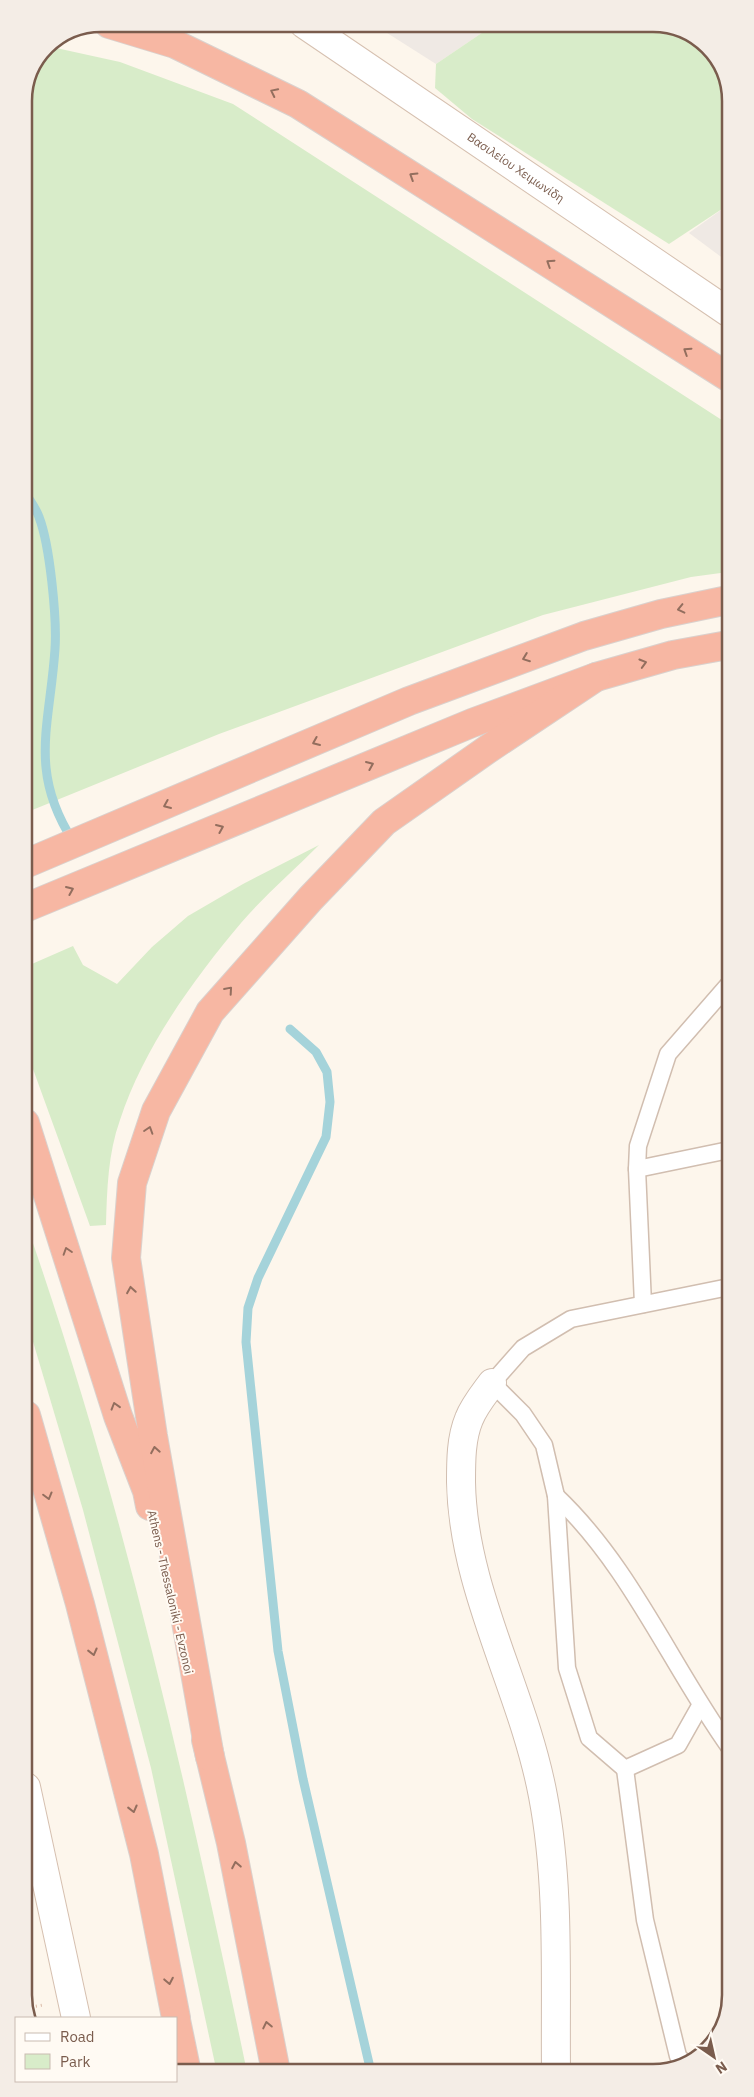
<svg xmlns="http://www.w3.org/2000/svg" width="754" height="2097" viewBox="0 0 754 2097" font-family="'IBM Plex Sans',sans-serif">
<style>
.industrial{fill:#efe9e4}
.green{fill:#d8ecc9}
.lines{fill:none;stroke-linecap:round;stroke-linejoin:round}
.stream{stroke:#a5d3da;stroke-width:9}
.lane-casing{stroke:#d1beb0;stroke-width:19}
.street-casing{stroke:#d1beb0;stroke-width:30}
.secondary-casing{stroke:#d6c0b0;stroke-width:30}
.highway-casing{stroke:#dad1cd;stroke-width:30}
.path{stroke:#d9b8a5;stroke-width:3;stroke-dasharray:1 4;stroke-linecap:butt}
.lane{stroke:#fff;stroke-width:16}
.street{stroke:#fff;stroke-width:28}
.secondary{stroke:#fff;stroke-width:28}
.highway{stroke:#f7b7a3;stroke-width:28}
.oneway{stroke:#936e5e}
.labels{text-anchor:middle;stroke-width:4;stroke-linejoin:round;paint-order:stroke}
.street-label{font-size:12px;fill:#7a5c4d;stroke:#fffaf3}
.rim{fill:none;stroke:#7a5c4d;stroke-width:2.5}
</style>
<rect width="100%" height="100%" fill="#fdf6ec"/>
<!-- industrial -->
<g class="industrial">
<path d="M373,24H495L436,64Z"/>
<path d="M728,205V262L689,233Z"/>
</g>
<!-- green -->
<g class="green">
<path d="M495,24H658L704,43L728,81V205L669,244L472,119L435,88L436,64Z"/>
<path d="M47,46L120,62L233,104L728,424V572L691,577L543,615L219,734L25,813L24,97Z"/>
<path d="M319,845C293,871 264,896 241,923C193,980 143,1049 120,1120C108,1153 107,1190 106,1225L90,1226L25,1047V967L73,946L83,965L117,984L152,947L188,916L243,884Z"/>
<path d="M25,1220C122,1498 187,1785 247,2072L217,2073L151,1768L83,1510L26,1318Z"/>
</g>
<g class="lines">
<!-- stream -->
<g class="stream">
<path d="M24,491C29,499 36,508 39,517C50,545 57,619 55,649C50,725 28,771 73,841"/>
<path d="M290,1029L316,1052L327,1072L330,1102L326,1137L258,1278L248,1308L246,1342L278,1651L303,1779L371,2072"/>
</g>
<!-- lane casing -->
<g class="lane-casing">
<g id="lane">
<path d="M637,1169L729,1150"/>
<path d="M643,1304L637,1169L638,1146L668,1054L729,984"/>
<path d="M556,1496C631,1567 670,1664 730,1748"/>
<path d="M700,1706L678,1745L625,1769L589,1738L567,1668L556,1496L544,1445L523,1414L492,1383L523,1348L571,1319L729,1287"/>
<path d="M625,1769L645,1920L678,2056L684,2063"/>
</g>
</g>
<!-- street casing -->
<g class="street-casing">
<path id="street" d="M492,1383C484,1394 474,1406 469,1419C461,1438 461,1461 461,1482C463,1592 523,1689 543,1796C560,1885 555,1980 556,2071"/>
</g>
<!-- secondary casing -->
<g class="secondary-casing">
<g id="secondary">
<path id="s1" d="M304,24L728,312"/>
<path d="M26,1787L76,2018"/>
</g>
</g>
<!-- highway casing -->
<g class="highway-casing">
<g id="highway">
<path d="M109,24L175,44L298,104L728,377"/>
<path d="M25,864L409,701L584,636L661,614L728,600"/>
<path d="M25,908L472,723L596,677L673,655L728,645"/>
<path d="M25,1123L118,1416L147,1491L150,1506"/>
<path d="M26,1415L80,1604L144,1854L176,2018"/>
<path d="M206,1740L231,1843L276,2072"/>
<path d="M210,1757L153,1436L126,1258L132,1183L156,1111L210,1012L311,898L384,822L488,749L596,677"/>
<path d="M176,2020L187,2073"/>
</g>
</g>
<!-- path -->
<path class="path" d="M26,2008L43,2005"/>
<!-- lane -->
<use href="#lane" class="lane"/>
<!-- street -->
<use href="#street" class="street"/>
<!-- secondary -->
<use href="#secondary" class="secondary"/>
<!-- highway -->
<use href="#highway" class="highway"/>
</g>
<!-- one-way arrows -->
<defs><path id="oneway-chevron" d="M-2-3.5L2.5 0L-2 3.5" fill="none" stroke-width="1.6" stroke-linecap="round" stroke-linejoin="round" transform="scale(1.25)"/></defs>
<g class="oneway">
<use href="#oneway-chevron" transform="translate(274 92) rotate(-154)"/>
<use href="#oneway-chevron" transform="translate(413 176) rotate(-148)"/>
<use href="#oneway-chevron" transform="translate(550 263) rotate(-147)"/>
<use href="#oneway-chevron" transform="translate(687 351) rotate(-147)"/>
<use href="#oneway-chevron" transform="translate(681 609) rotate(167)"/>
<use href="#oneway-chevron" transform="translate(526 658) rotate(159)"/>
<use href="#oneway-chevron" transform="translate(643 663) rotate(-16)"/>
<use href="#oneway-chevron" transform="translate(316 742) rotate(157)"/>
<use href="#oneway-chevron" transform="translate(370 765) rotate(-23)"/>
<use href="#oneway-chevron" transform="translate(167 805) rotate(157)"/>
<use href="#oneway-chevron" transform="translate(220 828) rotate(-23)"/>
<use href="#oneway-chevron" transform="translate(70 890) rotate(-23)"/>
<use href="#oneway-chevron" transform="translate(229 990) rotate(-49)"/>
<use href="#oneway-chevron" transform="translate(149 1130) rotate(-72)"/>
<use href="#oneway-chevron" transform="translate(67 1251) rotate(-108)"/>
<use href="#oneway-chevron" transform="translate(131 1290) rotate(-99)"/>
<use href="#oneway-chevron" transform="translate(115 1406) rotate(-107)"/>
<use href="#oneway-chevron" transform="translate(155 1450) rotate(-100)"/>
<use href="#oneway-chevron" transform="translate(48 1496) rotate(75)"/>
<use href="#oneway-chevron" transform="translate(93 1652) rotate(76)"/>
<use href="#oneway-chevron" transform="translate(133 1809) rotate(76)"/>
<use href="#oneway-chevron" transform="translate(236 1865) rotate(-101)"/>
<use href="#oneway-chevron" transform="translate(169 1981) rotate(79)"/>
<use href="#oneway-chevron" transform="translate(267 2025) rotate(-102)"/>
</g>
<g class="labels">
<!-- street labels -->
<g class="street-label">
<text dy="4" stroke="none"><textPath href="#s1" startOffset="256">Βασιλείου Χειμωνίδη</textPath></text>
<text transform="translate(170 1592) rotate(77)" y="4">Athens - Thessaloniki - Evzonoi</text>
</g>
</g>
<!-- crop -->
<path d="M0 0H754V2097H0ZM101 32H653A69 69 0 0 1 722 101V1995A69 69 0 0 1 653 2064H101A69 69 0 0 1 32 1995V101A69 69 0 0 1 101 32Z" fill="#f4ede6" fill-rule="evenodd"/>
<path class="rim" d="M101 32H653A69 69 0 0 1 722 101V1995A69 69 0 0 1 653 2064H101A69 69 0 0 1 32 1995V101A69 69 0 0 1 101 32Z"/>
<!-- legend -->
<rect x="15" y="2017" width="162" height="65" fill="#fffaf3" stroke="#cabbb1"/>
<rect x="25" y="2033" width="25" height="8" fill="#ffffff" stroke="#cabbb1"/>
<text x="60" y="2042" font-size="15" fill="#7a5c4d">Road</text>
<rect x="25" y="2054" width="25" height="15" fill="#d8ecc9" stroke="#cabbb1"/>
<text x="60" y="2067" font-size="15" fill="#7a5c4d">Park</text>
<!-- north arrow -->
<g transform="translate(714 2057) rotate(146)" stroke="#fffaf3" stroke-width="4" paint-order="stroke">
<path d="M0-4L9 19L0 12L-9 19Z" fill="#7a5c4d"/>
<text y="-8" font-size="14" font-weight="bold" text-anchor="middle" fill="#7a5c4d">N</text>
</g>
</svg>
